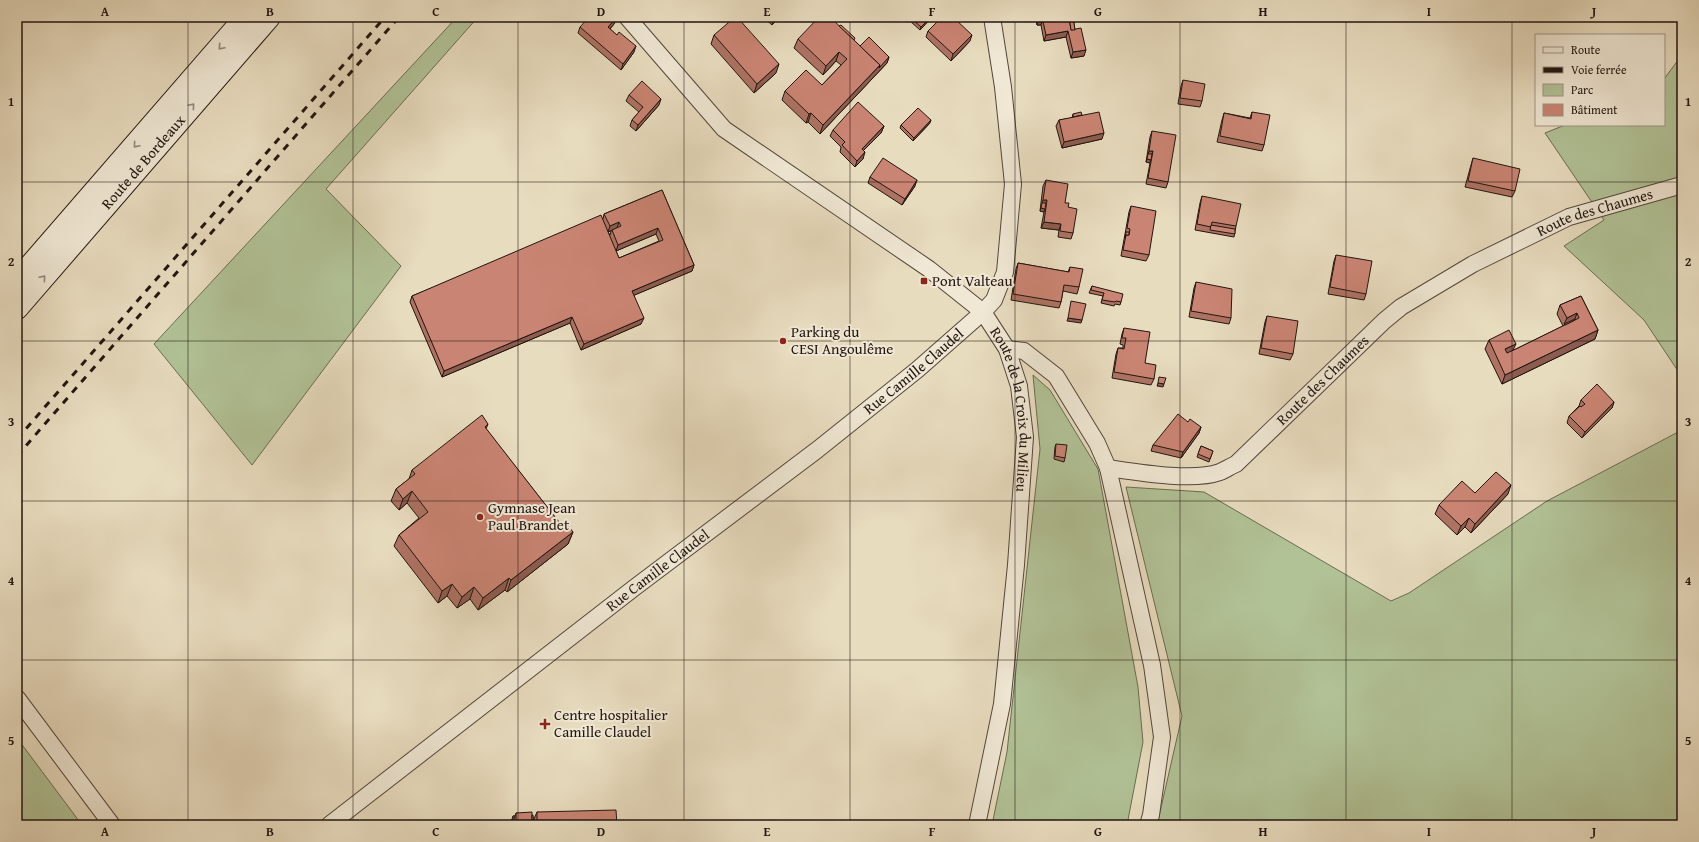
<svg xmlns="http://www.w3.org/2000/svg" width="1699" height="842" viewBox="0 0 1699 842" font-family="'Gentium Book Plus',serif">
<style>
.green{fill:#b1c296;stroke:#696c53}
.lines{fill:none;stroke-linecap:round;stroke-linejoin:round}
.street-casing{stroke:#53473c;stroke-width:18}
.secondary-casing{stroke:#211510;stroke-width:24}
.street{stroke:#f0e8d5;stroke-width:16}
.secondary{stroke:#f0e8d5;stroke-width:22}
.rail{stroke:#211510;stroke-width:3;stroke-dasharray:7 7;stroke-linecap:butt}
.wall{fill:#ae7263;stroke:#211510;fill-rule:evenodd}
.shaded-wall{fill:#8d5c50;stroke:#211510}
.building{fill:#ca8473;stroke:#211510}
.oneway{stroke:#93897c}
.grid{fill:none;stroke:#211510;stroke-width:1;stroke-opacity:0.55}
.poi-dot{fill:#8f2418;stroke:#f0e8d5;stroke-width:1.5}
.labels{text-anchor:middle;stroke-width:4;stroke-linejoin:round;paint-order:stroke}
.street-label{font-size:15px;fill:#211510;stroke:#f0e8d5}
.poi-label{font-size:15px;fill:#211510;stroke:#f0e8d5;text-anchor:start}
.neatline{fill:none;stroke:#211510;stroke-width:1.5}
.grid-label{font-size:13px;text-anchor:middle;font-weight:bold;fill:#211510}
</style>
<rect width="100%" height="100%" fill="#e8dcbf"/>
<filter id="stains"><feTurbulence type="fractalNoise" baseFrequency=".005" numOctaves="4"/><feColorMatrix values="0 0 0 0 .2 0 0 0 0 .09 0 0 0 0 .02 0 0 0 .5 -.17"/></filter>
<radialGradient id="worn" r=".72"><stop offset=".6" stop-color="#630" stop-opacity="0"/><stop offset="1" stop-color="#630" stop-opacity=".3"/></radialGradient>
<!-- green -->
<g class="green">
<path d="M457,17H478L326,189L401,266L252,465L154,344Z"/>
<path d="M1682,55V377L1644,320L1564,246L1604,220L1545,133L1565,125H1664V79Z"/>
<path d="M1033,375L1050,390L1098,469L1138,687L1143,742L1127,825H992L1007,752L1040,449Z"/>
<path d="M1682,430V825H1157L1182,716L1126,487L1204,492L1391,601L1409,593L1547,501Z"/>
<path d="M17,738L82,825H17Z"/>
</g>
<g class="lines">
<!-- street casing -->
<g class="street-casing">
<g id="street">
<path id="s1" d="M627,17L724,129L929,269L983,312L1007,349L1019,386L1025,437L1016,565L1002,704L977,825"/>
<path id="s2" d="M1007,349L1024,351L1056,376L1097,443L1108,468C1136,472 1193,482 1220,472C1225,470 1231,466 1236,464L1384,321L1401,307L1473,264L1569,217L1682,185"/>
<path d="M1108,468L1152,665L1162,737L1151,815L1148,825"/>
<path d="M17,698L112,825"/>
<path id="s3" d="M329,825L634,588L817,450L917,370L983,312L994,300L1005,272L1013,184L1003,87L992,17"/>
</g>
</g>
<!-- secondary casing -->
<g class="secondary-casing">
<g id="secondary">
<path d="M17,281L246,17"/>
<path id="s4" d="M17,308L269,17"/>
</g>
</g>
<!-- street -->
<use href="#street" class="street"/>
<!-- secondary -->
<use href="#secondary" class="secondary"/>
<!-- rail -->
<g class="rail">
<path d="M17,439L385,17"/>
<path d="M17,456L399,17"/>
</g>
</g>
<!-- wall -->
<g class="wall">
<path d="M617,17L614,24L610,29L634,52L621,70L578,33L580,27Z"/>
<path d="M763,17H780L772,25Z"/>
<path d="M912,17H932L920,30L910,21Z"/>
<path d="M1035,17H1073L1075,30L1084,56L1071,58L1066,37L1044,41L1041,25H1037Z"/>
<path d="M928,31L970,41L951,61L926,37Z"/>
<path d="M714,35L776,73L754,93L711,44Z"/>
<path d="M798,39L854,40L860,46L889,57L887,63L820,134L808,122L806,123L782,100L785,91L822,85L841,65L836,61L823,75L794,48Z"/>
<path d="M1183,80L1202,101L1200,107L1178,104L1181,86Z"/>
<path d="M629,95L659,105L636,131L630,126L632,120L639,112L626,101Z"/>
<path d="M1252,112L1264,145L1262,151L1217,142L1222,120L1224,113L1250,118Z"/>
<path d="M1073,114L1082,115L1102,139L1062,148L1056,126L1059,120L1072,118Z"/>
<path d="M930,123L913,141L900,128L901,125Z"/>
<path d="M884,126L881,133L863,151V159L855,167L840,152L841,147L830,136L833,130Z"/>
<path d="M1152,131L1168,182L1166,188L1146,184L1150,163L1146,162L1150,137Z"/>
<path d="M1473,158L1515,191L1512,197L1465,187L1471,165Z"/>
<path d="M870,177L915,186L902,205L868,183Z"/>
<path d="M1046,180L1065,203L1068,207L1073,233L1071,239L1058,237L1059,230L1041,228L1044,212L1040,211L1043,186Z"/>
<path d="M662,190L694,265L692,271L634,295L641,324L581,350L570,323L442,377L410,302L412,296L603,219L604,214ZM611,231L610,235L608,232ZM656,234L659,241L619,258L616,251Z"/>
<path d="M1202,196L1236,226L1234,237L1195,230L1200,203Z"/>
<path d="M1131,206L1149,255L1146,261L1121,256L1129,212Z"/>
<path d="M1336,255L1366,294L1364,300L1328,294L1334,261Z"/>
<path d="M1018,263L1068,272L1070,267L1079,287L1077,294L1063,291L1061,302L1059,308L1011,300L1016,269Z"/>
<path d="M1196,282L1231,318L1229,324L1189,317L1194,288Z"/>
<path d="M1092,286L1121,302L1120,305L1115,304L1114,306L1101,303L1103,296L1089,293Z"/>
<path d="M1581,296L1598,330L1595,339L1502,384L1485,349L1489,340L1514,350L1563,326L1557,314L1560,305Z"/>
<path d="M1267,316L1293,354L1290,360L1259,354L1265,322Z"/>
<path d="M1124,328L1154,379L1151,385L1112,378L1116,354L1118,348H1123V345L1120,344L1122,334Z"/>
<path d="M1581,400L1614,402L1612,408L1582,438L1567,423L1569,416L1579,406Z"/>
<path d="M1188,422L1201,427L1199,433L1181,458L1151,451L1153,445Z"/>
<path d="M488,424L486,429L562,526L573,532L568,544L507,592L505,590L478,610L470,599L457,608L447,596L438,603L394,546L399,535L419,518L407,503L399,510L391,501L396,489L409,479L412,470Z"/>
<path d="M1056,444L1065,458L1064,462L1054,459L1055,447Z"/>
<path d="M1201,446L1213,451L1209,462L1197,457Z"/>
<path d="M1475,493L1508,494L1471,533L1465,527L1457,535L1435,514L1439,505Z"/>
<path d="M537,812L617,825H512V819L513,816H515L516,813L532,815L533,821Z"/>
</g>
<!-- shaded-wall -->
<g class="shaded-wall">
<path d="M617,17L614,24L606,33L608,27Z"/>
<path d="M778,17H780L772,25L773,22Z"/>
<path d="M931,17H932L920,30L921,27Z"/>
<path d="M1038,22H1042L1041,25H1037Z"/>
<path d="M1068,31L1066,37L1044,41L1046,35Z"/>
<path d="M972,35L970,41L951,61L953,54Z"/>
<path d="M636,46L634,52L621,70L623,64Z"/>
<path d="M1086,50L1084,56L1071,58L1073,52Z"/>
<path d="M839,52L836,61L823,75L826,66Z"/>
<path d="M889,57L887,63L820,134L823,125L880,65Z"/>
<path d="M779,64L776,73L754,93L757,84Z"/>
<path d="M661,99L659,105L636,131L638,125Z"/>
<path d="M811,113L808,122L806,123L809,114Z"/>
<path d="M931,120L930,123L913,141L914,138Z"/>
<path d="M884,126L881,133L859,155L862,149Z"/>
<path d="M1104,133L1102,139L1062,148L1064,142Z"/>
<path d="M1149,151H1153L1151,158L1148,154Z"/>
<path d="M865,152L863,159L855,167L857,161Z"/>
<path d="M1147,159L1151,160L1150,163L1146,162Z"/>
<path d="M917,180L915,186L902,205L905,199Z"/>
<path d="M1043,200H1047L1045,206L1042,203Z"/>
<path d="M1041,208L1045,209L1044,212L1040,211Z"/>
<path d="M619,222L617,228L608,232L610,226Z"/>
<path d="M1044,222L1061,224L1059,230L1041,228Z"/>
<path d="M658,228L656,234L616,251L618,245Z"/>
<path d="M694,265L692,271L630,297L632,291Z"/>
<path d="M1577,313L1574,322L1564,324L1567,318Z"/>
<path d="M572,317L570,323L442,377L444,371Z"/>
<path d="M644,318L641,324L581,350L584,344Z"/>
<path d="M1068,318L1082,320L1081,323L1067,321Z"/>
<path d="M1598,330L1595,339L1502,384L1505,375Z"/>
<path d="M1516,344L1512,352L1504,357L1505,349Z"/>
<path d="M1158,383L1164,384L1163,387L1157,386Z"/>
<path d="M1614,402L1612,408L1582,438L1585,432Z"/>
<path d="M1201,427L1199,433L1181,458L1183,452Z"/>
<path d="M1511,485L1508,494L1471,533L1475,524Z"/>
<path d="M412,491L407,503L399,510L403,499Z"/>
<path d="M1469,518L1465,527L1457,535L1461,526Z"/>
<path d="M573,532L568,544L507,592L511,580Z"/>
<path d="M509,578L505,590L478,610L483,598Z"/>
<path d="M452,584L447,596L438,603L442,591Z"/>
<path d="M474,587L470,599L457,608L462,597Z"/>
</g>
<!-- building -->
<g class="building">
<path d="M589,17H617L608,27L617,35L619,32L636,46L623,64L580,27Z"/>
<path d="M735,17H737L779,64L757,84L714,35Z"/>
<path d="M767,17H778L773,22Z"/>
<path d="M819,17H830L880,65L823,125L811,113L809,114L785,91L806,70L822,85L847,59L839,52L826,66L798,39Z"/>
<path d="M912,17H931L921,27L911,18Z"/>
<path d="M942,17H953L972,35L953,54L928,31Z"/>
<path d="M1037,17H1041L1042,22H1038Z"/>
<path d="M1042,17H1069L1071,30L1081,28L1086,50L1073,52L1068,31L1046,35Z"/>
<path d="M1069,17H1073L1075,30H1071Z"/>
<path d="M841,25L855,38L854,40L839,26Z"/>
<path d="M869,37L889,57L879,68L880,65L860,46Z"/>
<path d="M1183,80L1205,84L1202,101L1180,98Z"/>
<path d="M642,81L661,99L638,125L632,120L643,107L629,95Z"/>
<path d="M858,102L884,126L862,149L865,152L857,161L842,145L845,142L833,130Z"/>
<path d="M918,108L931,120L914,138L901,125Z"/>
<path d="M1081,112L1082,115L1073,117V114Z"/>
<path d="M1099,112L1104,133L1064,142L1059,120Z"/>
<path d="M1252,112L1270,115L1264,145L1220,136L1224,113L1251,119Z"/>
<path d="M1152,131L1176,135L1168,182L1148,178L1153,151H1149Z"/>
<path d="M1148,154H1152L1151,160L1147,159Z"/>
<path d="M883,158L917,180L905,199L870,177Z"/>
<path d="M1473,158L1520,169L1515,191L1468,181Z"/>
<path d="M1046,180L1068,184L1065,203H1069L1068,207L1077,209L1073,233L1060,231L1061,224L1044,222L1047,200H1043Z"/>
<path d="M662,190L694,265L632,291L644,318L584,344L572,317L444,371L412,296L601,215L619,258L663,240L658,228L618,245L612,230L621,226L619,222L610,226L604,214Z"/>
<path d="M1202,196L1241,204L1236,226L1212,222L1211,227L1197,224Z"/>
<path d="M1042,203H1046L1045,209L1041,208Z"/>
<path d="M1131,206L1156,211L1149,255L1123,250L1126,235H1129L1130,229L1127,228Z"/>
<path d="M1211,225L1235,229V234L1210,230Z"/>
<path d="M1126,232H1129V235H1126L1125,238Z"/>
<path d="M1336,255L1372,261L1366,294L1330,287Z"/>
<path d="M1018,263L1069,272L1070,267L1083,269L1079,287L1064,285L1061,302L1013,294Z"/>
<path d="M1196,282L1232,289L1231,318L1191,311Z"/>
<path d="M1092,286L1123,294L1121,302L1116,301L1115,302L1102,300L1104,293L1091,290Z"/>
<path d="M1581,296L1598,330L1505,375L1489,340L1509,330L1516,344L1505,349L1507,353L1518,348L1579,318L1577,313L1567,318L1560,305Z"/>
<path d="M1071,301L1086,304L1082,320L1068,318Z"/>
<path d="M1267,316L1298,321L1293,354L1261,348Z"/>
<path d="M1575,319V320L1565,325L1564,324Z"/>
<path d="M1124,328L1150,332L1145,363L1156,365L1154,379L1114,372L1118,348L1124,349L1126,338H1122Z"/>
<path d="M1159,377L1166,378L1164,384L1158,383Z"/>
<path d="M1597,384L1614,402L1585,432L1569,416L1580,406L1581,407L1585,404L1581,400Z"/>
<path d="M1178,414L1188,422L1190,419L1201,427L1183,452L1153,445Z"/>
<path d="M482,415L488,424L485,427L562,526L566,523L573,532L511,580L509,578L483,598L474,587L462,597L452,584L442,591L399,535L428,512L412,491L403,499L396,489L415,474L412,470Z"/>
<path d="M1056,444L1067,445L1065,458L1055,456Z"/>
<path d="M1201,446L1213,451L1210,459L1198,454Z"/>
<path d="M1496,472L1511,485L1475,524L1469,518L1461,526L1439,505L1462,481L1475,493Z"/>
<path d="M616,810L617,825H516V813L532,812V823H537V812Z"/>
<path d="M532,815H533L534,823H532Z"/>
<path d="M513,816H515L513,822Z"/>
</g>
<!-- one-way arrows -->
<defs><path id="oneway-chevron" d="M-2-3.5L2.5 0L-2 3.5" fill="none" stroke-width="1.6" stroke-linecap="round" stroke-linejoin="round"/></defs>
<g class="oneway">
<use href="#oneway-chevron" transform="translate(221 47) rotate(131)"/>
<use href="#oneway-chevron" transform="translate(192 106) rotate(-49)"/>
<use href="#oneway-chevron" transform="translate(136 145) rotate(131)"/>
<use href="#oneway-chevron" transform="translate(43 278) rotate(-49)"/>
</g>
<!-- grid -->
<path class="grid" d="M188,17V825M353,17V825M518,17V825M684,17V825M850,17V825M1015,17V825M1180,17V825M1346,17V825M1512,17V825M17,182H1682M17,341H1682M17,501H1682M17,660H1682"/>
<!-- markers -->
<g class="poi-dot">
<rect x="920" y="277" width="8" height="8" rx="2"/>
<circle cx="783" cy="341" r="4"/>
<circle cx="480" cy="517" r="4"/>
<path d="M543 718h4v4h4v4h-4v4h-4v-4h-4v-4h4z"/>
</g>
<g class="labels">
<!-- street labels -->
<g class="street-label">
<text dy="5" stroke="none"><textPath href="#s4" startOffset="193">Route de Bordeaux</textPath></text>
<text dy="5" stroke="none"><textPath href="#s2" startOffset="739">Route des Chaumes</textPath></text>
<text dy="5" stroke="none"><textPath href="#s3" startOffset="740">Rue Camille Claudel</textPath></text>
<text dy="5" stroke="none"><textPath href="#s2" startOffset="415">Route des Chaumes</textPath></text>
<text dy="5" stroke="none"><textPath href="#s1" startOffset="570">Route de la Croix du Milieu</textPath></text>
<text dy="5" stroke="none"><textPath href="#s3" startOffset="416">Rue Camille Claudel</textPath></text>
</g>
<!-- poi labels -->
<g class="poi-label">
<text x="932" y="286">Pont Valteau</text>
<text x="791" y="337">Parking du<tspan x="791" dy="17">CESI Angoulême</tspan></text>
<text x="488" y="513">Gymnase Jean<tspan x="488" dy="17">Paul Brandet</tspan></text>
<text x="554" y="720">Centre hospitalier<tspan x="554" dy="17">Camille Claudel</tspan></text>
</g>
</g>
<!-- margin -->
<rect width="1699" height="842" fill="none" stroke="#e8dcbf" stroke-width="44"/>
<!-- legend -->
<rect x="1535" y="34" width="130" height="92" fill="#f0e8d5" stroke="#9d9486"/>
<rect x="1543" y="47" width="20" height="6" fill="#f0e8d5" stroke="#9d9486"/>
<text x="1571" y="54" font-size="12" fill="#211510">Route</text>
<rect x="1543" y="67" width="20" height="6" fill="#211510" stroke="#9d9486"/>
<text x="1571" y="74" font-size="12" fill="#211510">Voie ferrée</text>
<rect x="1543" y="84" width="20" height="12" fill="#b1c296" stroke="#9d9486"/>
<text x="1571" y="94" font-size="12" fill="#211510">Parc</text>
<rect x="1543" y="104" width="20" height="12" fill="#ca8473" stroke="#9d9486"/>
<text x="1571" y="114" font-size="12" fill="#211510">Bâtiment</text>
<rect x="22" y="22" width="1655" height="798" class="neatline"/>
<g class="grid-label">
<text x="105" y="16">A</text>
<text x="270" y="16">B</text>
<text x="436" y="16">C</text>
<text x="601" y="16">D</text>
<text x="767" y="16">E</text>
<text x="932" y="16">F</text>
<text x="1098" y="16">G</text>
<text x="1263" y="16">H</text>
<text x="1429" y="16">I</text>
<text x="1594" y="16">J</text>
<text x="11" y="106">1</text>
<text x="1688" y="106">1</text>
<text x="11" y="266">2</text>
<text x="1688" y="266">2</text>
<text x="11" y="426">3</text>
<text x="1688" y="426">3</text>
<text x="11" y="585">4</text>
<text x="1688" y="585">4</text>
<text x="11" y="745">5</text>
<text x="1688" y="745">5</text>
<text x="105" y="836">A</text>
<text x="270" y="836">B</text>
<text x="436" y="836">C</text>
<text x="601" y="836">D</text>
<text x="767" y="836">E</text>
<text x="932" y="836">F</text>
<text x="1098" y="836">G</text>
<text x="1263" y="836">H</text>
<text x="1429" y="836">I</text>
<text x="1594" y="836">J</text>
</g>
<rect width="100%" height="100%" filter="url(#stains)"/>
<rect width="100%" height="100%" fill="url(#worn)"/>
</svg>
